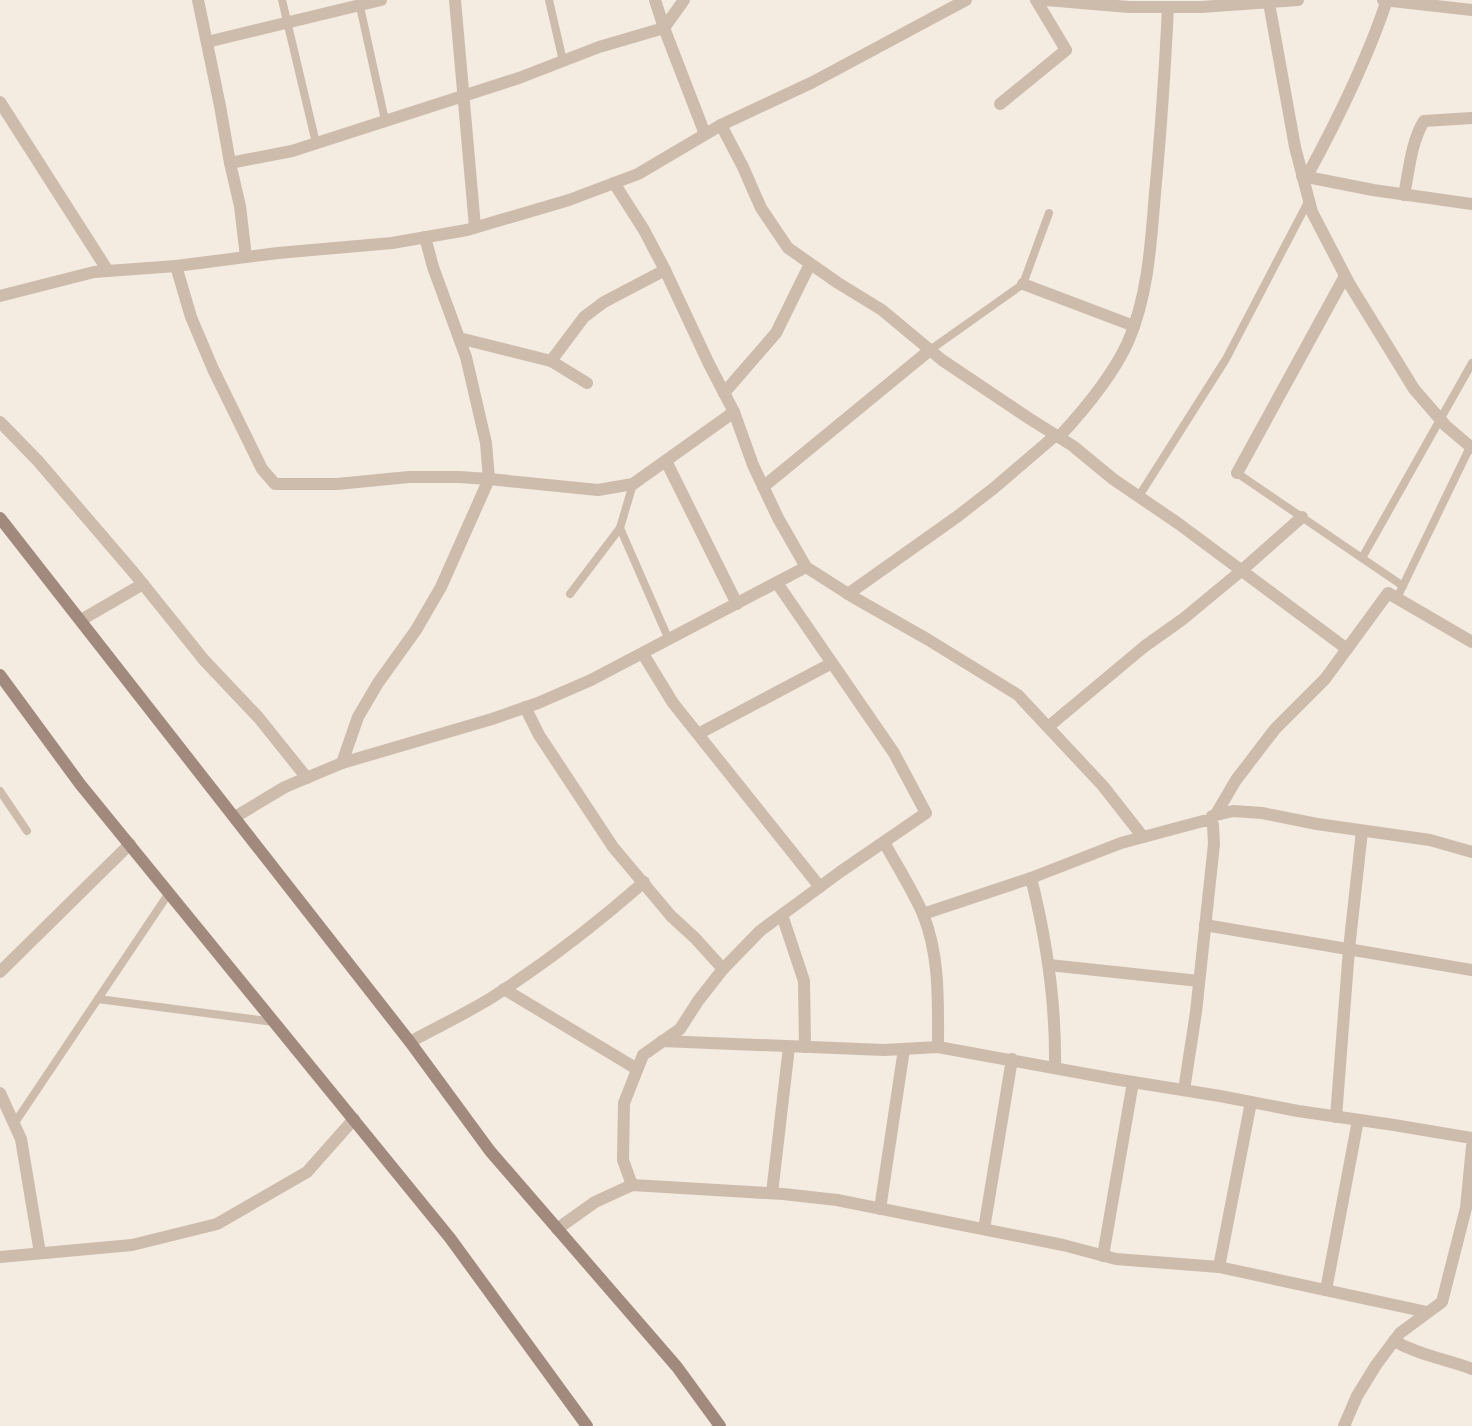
<svg xmlns="http://www.w3.org/2000/svg" width="1472" height="1426" viewBox="0 0 1472 1426" font-family="'Varela Round',sans-serif">
<style>
.lines{fill:none;stroke-linecap:round;stroke-linejoin:round}
.service{stroke:#cdbbac;stroke-width:8}
.minor{stroke:#cdbbac;stroke-width:12}
.secondary{stroke:#a18a7d;stroke-width:12}
</style>
<rect width="100%" height="100%" fill="#f4ebe1"/>
<g class="lines">
<!-- service -->
<g class="service">
<path d="M282,0L316,143"/>
<path d="M549,0L563,61"/>
<path d="M359,2L385,120"/>
<path d="M930,350L1023,284L1049,213"/>
<path d="M1237,473L1403,586"/>
<path d="M1139,496L1226,359L1309,200"/>
<path d="M620,528L669,640"/>
<path d="M1362,558L1472,363"/>
<path d="M570,594L620,528L633,484"/>
<path d="M1397,598L1470,447"/>
<path d="M0,791L27,831"/>
<path d="M98,999L274,1022"/>
<path d="M14,1124L169,893"/>
</g>
<!-- minor -->
<g class="minor">
<path d="M198,0L220,106L230,163L240,206L246,257"/>
<path d="M455,0L475,227"/>
<path d="M655,0L664,28L705,134"/>
<path d="M1046,0L1129,7H1201L1298,0"/>
<path d="M1383,0L1472,10"/>
<path d="M1269,3L1295,147L1312,212L1350,285L1414,389L1446,426L1472,448"/>
<path d="M207,42L381,0"/>
<path d="M0,102L108,271"/>
<path d="M1000,104L1066,50L1036,0"/>
<path d="M721,125L743,167L761,208L788,248L838,283L882,310L942,360L1030,419L1073,446L1113,479L1179,524L1347,649"/>
<path d="M230,163L292,151L519,78L599,47L664,28L684,0"/>
<path d="M1302,176L1373,190L1472,204"/>
<path d="M1307,176C1337,121 1367,60 1387,0"/>
<path d="M614,183L644,230L665,270L709,364L734,412L753,465L778,518L806,567L853,597L927,639L1018,695L1103,786L1143,837"/>
<path d="M1404,195C1409,171 1411,142 1424,121L1472,118"/>
<path d="M176,266L191,317L213,369L262,469L275,484H337L409,477H459L489,479L598,490L633,484L734,412"/>
<path d="M1023,284L1134,326"/>
<path d="M0,296L94,272L176,266L278,253L392,243L467,230L569,200L638,174L721,125L813,82L966,0"/>
<path d="M459,338L551,361L587,383"/>
<path d="M551,361L584,317L604,302L665,270"/>
<path d="M724,393L776,333L810,264"/>
<path d="M0,422L38,461L134,573L204,660L258,717L307,778"/>
<path d="M1059,437C1085,409 1112,377 1128,342C1148,296 1151,243 1155,193C1161,131 1165,69 1168,7"/>
<path d="M666,461L737,604"/>
<path d="M1237,473L1345,276"/>
<path d="M763,487L930,350"/>
<path d="M848,594L958,516L994,488L1056,435"/>
<path d="M81,620L143,584"/>
<path d="M643,654L673,703L820,887"/>
<path d="M525,707L539,735L613,847L671,916L695,938L723,969"/>
<path d="M1048,727L1145,646L1183,619L1241,571L1302,517"/>
<path d="M698,734L832,663"/>
<path d="M342,763L358,717L378,683L416,630L441,587L489,479L486,443L466,357L433,267L425,237"/>
<path d="M1216,814L1236,780L1275,729L1325,679L1388,593L1472,642"/>
<path d="M1212,816L1233,811L1262,813L1317,824L1430,840L1472,852"/>
<path d="M235,817L285,787L342,763L492,719L538,703L591,680L806,567"/>
<path d="M884,842C897,866 912,889 923,914C940,956 938,1002 938,1047"/>
<path d="M1031,878C1047,941 1056,1003 1055,1068"/>
<path d="M923,914L1031,878L1121,843L1203,821H1210L1213,825L1214,844L1196,1012L1184,1090"/>
<path d="M782,915L804,981L805,1047"/>
<path d="M1205,925L1472,970"/>
<path d="M1049,965L1199,981"/>
<path d="M0,972L130,844"/>
<path d="M504,989L637,1069"/>
<path d="M662,1041L884,1050L938,1047L1114,1079L1220,1096L1298,1111L1394,1125L1472,1138"/>
<path d="M410,1042C437,1027 465,1014 491,998C546,963 595,925 644,882"/>
<path d="M0,1093L21,1139L40,1253"/>
<path d="M1336,1117L1349,949L1362,831"/>
<path d="M632,1185L623,1160L624,1103L643,1055L680,1029L698,1001L723,969L760,931L840,872L926,813L894,753L777,583"/>
<path d="M772,1193L789,1047"/>
<path d="M880,1209L904,1049"/>
<path d="M557,1229L595,1202L632,1185L783,1194L837,1200L1063,1245L1116,1259L1219,1267L1427,1312"/>
<path d="M984,1229L1012,1059"/>
<path d="M1103,1256L1133,1082"/>
<path d="M0,1257L132,1245L217,1224L307,1172L354,1119"/>
<path d="M1219,1267L1251,1102"/>
<path d="M1326,1290L1358,1120"/>
<path d="M1394,1341C1419,1355 1445,1359 1472,1369"/>
<path d="M1344,1426L1357,1396L1376,1365L1400,1333L1442,1302L1466,1208L1472,1146"/>
</g>
<!-- secondary -->
<g class="secondary">
<path d="M0,518L410,1042L490,1151L677,1367L720,1426"/>
<path d="M0,675L80,784L450,1238L587,1426"/>
</g>
</g>
</svg>
